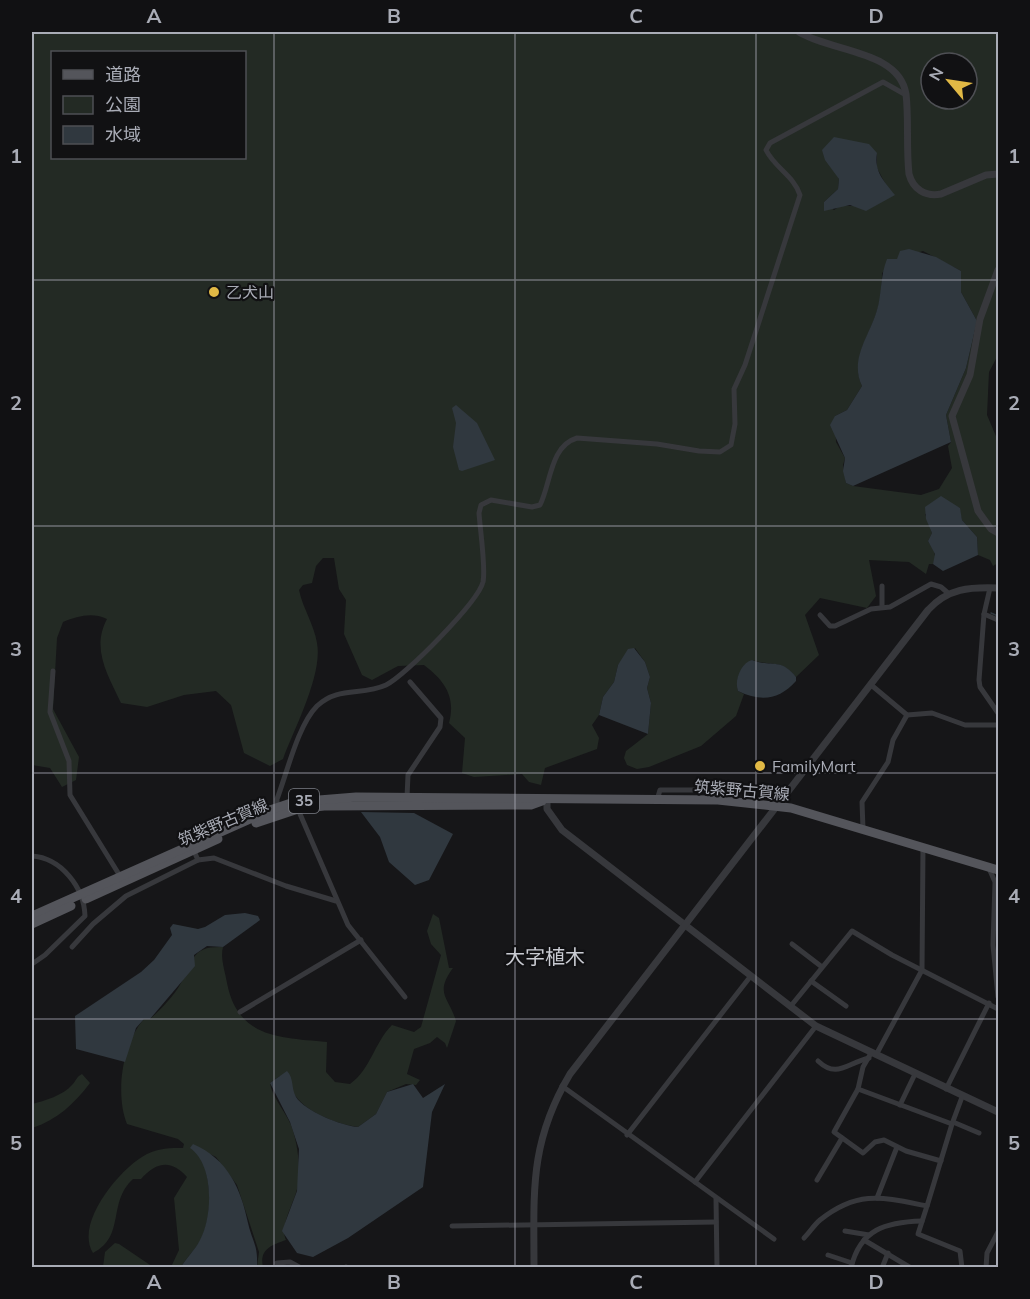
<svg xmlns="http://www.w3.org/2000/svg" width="1030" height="1299" viewBox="0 0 1030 1299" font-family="Mulish,'Noto Sans JP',sans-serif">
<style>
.green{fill:#232a24;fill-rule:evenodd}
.water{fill:#30383f}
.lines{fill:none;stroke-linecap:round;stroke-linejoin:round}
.stream{stroke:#30383f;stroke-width:1.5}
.minor{stroke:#37383c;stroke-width:5}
.tertiary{stroke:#37383c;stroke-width:7}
.primary{stroke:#54555b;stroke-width:9}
.grid{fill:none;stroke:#a9acb6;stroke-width:1.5;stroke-opacity:0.55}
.poi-dot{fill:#e1b945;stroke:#111113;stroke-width:2}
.labels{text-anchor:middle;stroke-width:4.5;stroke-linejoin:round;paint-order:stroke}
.shield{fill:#111113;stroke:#7b7e85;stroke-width:1.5}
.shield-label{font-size:15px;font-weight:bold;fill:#a9acb6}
.poi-label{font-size:16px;fill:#a9acb6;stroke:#111113;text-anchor:start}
.street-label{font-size:16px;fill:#a9acb6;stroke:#111113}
.quarter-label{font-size:20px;fill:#caccd3;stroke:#111113}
.neatline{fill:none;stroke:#a9acb6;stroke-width:2}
.grid-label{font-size:20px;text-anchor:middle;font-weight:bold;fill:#a9acb6}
</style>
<rect width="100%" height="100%" fill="#161618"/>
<!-- green -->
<g class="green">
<path d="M32,32H998V355L989,372L987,415L998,441V563L993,566L990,560L978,555L977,537L962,520L959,507L925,514L932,533L928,541C933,549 938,555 933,564H929L926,574L909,562L869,560L876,596L867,608L820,598L805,615L819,655L796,677C780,658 772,667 752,660C741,668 735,676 738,691L744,694L736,716L701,746L649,767L637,769L627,765L624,758L626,751L648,734L651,703L647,688L650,677L645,662L635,648L618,665L614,682L603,697L599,715L592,725L599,738L597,749L545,768L541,785L529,782L522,774L474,777L462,773L465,738L449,723C456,697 445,681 424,665L398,666L372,680L362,675L344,634L346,600L339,589L334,558H323L316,566L312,583L303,585L299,590C303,609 314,624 317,643C323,675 294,729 283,759L270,766L244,753L231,705L216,691L184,695L147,707L121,703C108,675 91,649 107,619C92,612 78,616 63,622L57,638L53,709L79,757L76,780L62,787L50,768L32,765ZM52,52H244V158H52ZM931,63H967V99H931ZM877,153V168L885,183L859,206H840L834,210L824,202L838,189L839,179L834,169ZM923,251L961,271V292L977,321L966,368L946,415L951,442L948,446L952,468L939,489L921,495L853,486L846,483L843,465L845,458L836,442L835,416L847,410L862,386C850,359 870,335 877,311C881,298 882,286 882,273L897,259Z"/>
<path d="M433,914L439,918L449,968H453C434,994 449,997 456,1021L447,1048L445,1043L437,1037L430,1043L414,1049L407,1074L420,1080L416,1085L406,1084L387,1092L376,1114L358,1127C341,1125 312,1114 301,1102C292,1094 292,1086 280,1076L270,1083C272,1097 285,1111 291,1125C297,1141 299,1158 299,1174C300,1198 278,1222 286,1240C271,1245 259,1250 263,1267H257L259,1252L237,1185L216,1157L210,1154H199C212,1177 213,1217 200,1241C195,1250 186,1258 181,1267H171L179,1250L174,1198L187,1177C171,1159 156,1162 141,1179H133C107,1203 126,1236 93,1253C74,1223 121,1167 147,1154C160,1148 170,1148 183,1148L184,1144L178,1139L127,1124C115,1094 122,1044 144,1019H150C161,1009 174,996 181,983C195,959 191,946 223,947C220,958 225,971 227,983C238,1039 280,1037 327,1042L326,1072L335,1082L350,1084C371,1069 374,1043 392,1025L414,1032L421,1027L441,955L431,944L427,931Z"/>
<path d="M82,1074L90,1083C74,1104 57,1120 32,1128V1104C44,1101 64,1095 72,1085C77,1080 76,1077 82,1074Z"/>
<path d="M115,1243L119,1244L153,1267H103L105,1252Z"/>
</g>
<!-- water -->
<g class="water">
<path d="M834,137L869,144L877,153C874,172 884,181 895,195L866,211L850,205L824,211V202L838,189L839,179L825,160L822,150Z"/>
<path d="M909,249L936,257L961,271V292L977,321L966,368L946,415L951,442L853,486L846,483L843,471L845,458L830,425L835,416L847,410L862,386C849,359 870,335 877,310C882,293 880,276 887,259H897L900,251Z"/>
<path d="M456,405L477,423L495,460L462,471L459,470L453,447L456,423L452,408Z"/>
<path d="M941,496L960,508L962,520L977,537L978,555L943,571L933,564L935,554L928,541L932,533L926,519L925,507Z"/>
<path d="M634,648L645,662L650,677L647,688L651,703L648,734L599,715L603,697L614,682L618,665L628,649Z"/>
<path d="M752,660C771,668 780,657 796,677V681C779,700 761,702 738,691C734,680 741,663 752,660Z"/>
<path d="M361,812L414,813L453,834L429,880L415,885L389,862L380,837Z"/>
<path d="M245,913L258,916L260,920L223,947L207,946L194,955L195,966L150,1019H144L136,1028L125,1062L76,1049L75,1016L141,972L154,960L172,935L170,928L173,924L198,929L205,927L225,915Z"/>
<path d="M287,1071C294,1078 291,1088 296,1097C305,1111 342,1126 358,1127L376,1114L387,1092L413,1084L423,1098L445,1084L432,1112L423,1187L348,1238L313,1257L297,1253L282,1231L297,1191L299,1149L290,1122L270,1083Z"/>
<path d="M193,1144C228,1159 241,1189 248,1223C253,1244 258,1244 257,1267H181C186,1258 195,1250 200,1240C213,1216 214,1164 190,1148Z"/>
</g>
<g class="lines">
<!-- stream -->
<path class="stream" d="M991,613L998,616"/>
<!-- minor -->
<g class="minor">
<path d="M990,588L984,614L979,680L980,687L998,713"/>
<path d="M882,606V586"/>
<path d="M984,614L998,620"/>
<path d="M820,615L830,626H835L871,609L890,607L931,584L941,587L948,593"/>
<path d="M53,671L50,712L69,761L70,795L120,876"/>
<path d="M907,715L932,713L965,725H998"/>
<path d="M407,797L408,775L440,727L441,718L410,682"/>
<path d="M657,800L660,790H745"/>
<path d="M297,807L348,925L405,997"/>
<path d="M277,810V799C287,773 298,725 317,706C338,686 362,696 386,685C405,676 478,602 483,582C486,568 480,529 479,513L481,505L491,500L532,507L540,505C551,483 550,446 577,438L657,444L699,451L720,452L731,445L735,424L734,389L745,365L800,195C794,176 775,168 766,150L770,143L883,82L906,95"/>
<path d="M863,829L862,802L888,762L893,740L907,715L870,684"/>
<path d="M193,849L198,860L214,858L286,886L336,901"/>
<path d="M32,856C61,858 84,887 85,916L45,955L32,964"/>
<path d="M988,866L995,882L993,945L998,997"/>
<path d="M792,944L822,967"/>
<path d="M72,947L93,924L126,896L198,860"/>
<path d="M811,981L846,1006"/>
<path d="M790,1007L852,931L892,955L998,1009"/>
<path d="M240,1012L361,940"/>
<path d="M876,1055L922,970L923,847"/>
<path d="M818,1061C837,1079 847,1063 869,1058"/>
<path d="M562,1086L774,1239"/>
<path d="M858,1089L834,1132L863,1153L875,1142L884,1140L906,1151L941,1161"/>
<path d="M946,1089L989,1003"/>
<path d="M900,1105L915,1074"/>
<path d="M953,1122L979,1133"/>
<path d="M952,1124L962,1097"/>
<path d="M627,1135L750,977"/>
<path d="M817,1180L842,1138"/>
<path d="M695,1182L816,1026"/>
<path d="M716,1198L717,1268"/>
<path d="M877,1198L897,1147"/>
<path d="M927,1206L918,1234L960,1251L962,1268"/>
<path d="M452,1226L716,1222"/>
<path d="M845,1231L869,1235"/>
<path d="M804,1238C810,1232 814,1225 820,1220C858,1190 882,1197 927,1206L952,1124L858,1089L863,1067L871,1053"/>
<path d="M864,1240L911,1268"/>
<path d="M828,1255L852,1263"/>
<path d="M277,1263L290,1262L301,1268"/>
<path d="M346,1268V1267"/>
<path d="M851,1268C860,1229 886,1222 922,1221"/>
<path d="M882,1268L888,1253"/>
<path d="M986,1268L987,1253L998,1232"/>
</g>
<!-- tertiary -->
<g class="tertiary">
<path d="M799,32C831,52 899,50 906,94C909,120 906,147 909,174C913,189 925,197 941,194L986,175L998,174"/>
<path d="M998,270L980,319L970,375L952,416L978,511L991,529L998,533"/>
<path d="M547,799V809L562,830L816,1026L998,1112"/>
<path d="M534,1268C534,1192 529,1143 570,1074L928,610C948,588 970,587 998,588"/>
</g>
<!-- primary -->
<g class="primary">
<path d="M256,823L298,809L324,806L531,805L542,801"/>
<path d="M86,899L218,839"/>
<path d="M32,916L270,810L294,802L356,797L718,800L791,808L998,870"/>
<path d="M32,924L71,906"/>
</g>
</g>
<!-- grid -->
<path class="grid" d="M274,32V1268M515,32V1268M756,32V1268M32,280H998M32,526H998M32,773H998M32,1019H998"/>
<!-- markers -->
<g class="poi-dot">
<circle cx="214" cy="292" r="6"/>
<circle cx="760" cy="766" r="6"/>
</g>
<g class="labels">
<!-- shield labels -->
<rect class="shield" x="289" y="789" width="30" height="24" rx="4.5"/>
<g class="shield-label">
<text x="304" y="806">35</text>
</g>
<!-- poi labels -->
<g class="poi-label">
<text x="226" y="298">乙犬山</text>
<text x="772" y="772">FamilyMart</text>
</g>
<!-- street labels -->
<g class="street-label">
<text transform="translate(742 790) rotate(5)" y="6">筑紫野古賀線</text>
<text transform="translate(223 822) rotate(-23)" y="6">筑紫野古賀線</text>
</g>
<!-- quarter labels -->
<g class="quarter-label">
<text x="545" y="964">大字植木</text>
</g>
</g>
<!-- border -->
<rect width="1030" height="1299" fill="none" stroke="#111113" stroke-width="66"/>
<!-- legend -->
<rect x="51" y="51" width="195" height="108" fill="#111113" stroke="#4e4f54" stroke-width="1.5"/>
<rect x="63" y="70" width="30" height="9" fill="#54555b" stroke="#4e4f54" stroke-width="1.5"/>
<text x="105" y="81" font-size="18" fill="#a9acb6">道路</text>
<rect x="63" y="96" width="30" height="18" fill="#232a24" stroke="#4e4f54" stroke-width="1.5"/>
<text x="105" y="111" font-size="18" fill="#a9acb6">公園</text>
<rect x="63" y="126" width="30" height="18" fill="#30383f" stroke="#4e4f54" stroke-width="1.5"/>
<text x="105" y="141" font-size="18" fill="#a9acb6">水域</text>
<!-- north arrow -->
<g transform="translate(949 81) rotate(299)"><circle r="28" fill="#111113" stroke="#4e4f54" stroke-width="1.5"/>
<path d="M0-4.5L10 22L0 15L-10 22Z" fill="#e1b945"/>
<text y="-9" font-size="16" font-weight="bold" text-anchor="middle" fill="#a9acb6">N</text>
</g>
<rect x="33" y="33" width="964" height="1233" class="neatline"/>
<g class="grid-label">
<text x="154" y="23">A</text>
<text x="394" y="23">B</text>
<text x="636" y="23">C</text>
<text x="876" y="23">D</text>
<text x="16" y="163">1</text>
<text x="1014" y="163">1</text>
<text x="16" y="410">2</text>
<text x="1014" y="410">2</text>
<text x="16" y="656">3</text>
<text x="1014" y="656">3</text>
<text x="16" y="903">4</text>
<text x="1014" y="903">4</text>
<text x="16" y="1150">5</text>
<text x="1014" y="1150">5</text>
<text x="154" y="1289">A</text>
<text x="394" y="1289">B</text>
<text x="636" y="1289">C</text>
<text x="876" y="1289">D</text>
</g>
</svg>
